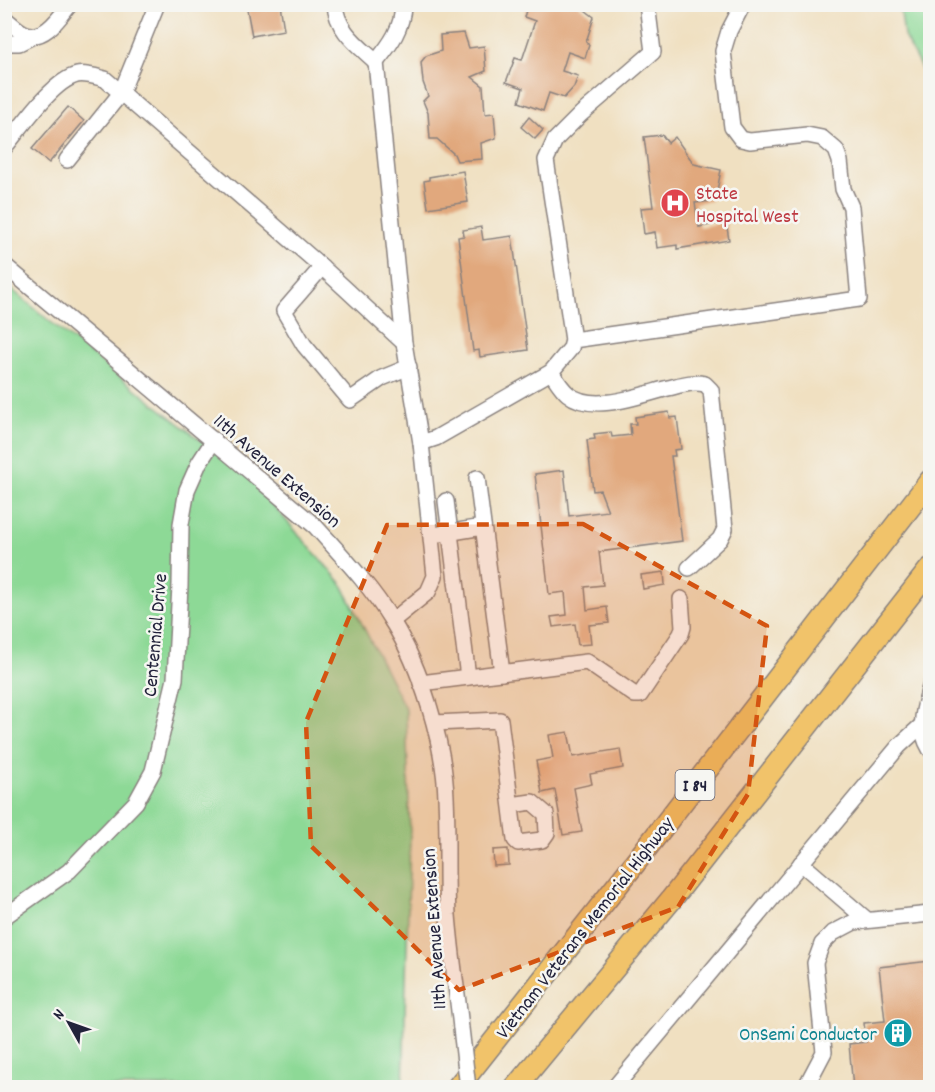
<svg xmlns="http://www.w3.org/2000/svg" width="935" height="1092" viewBox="0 0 935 1092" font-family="Dekko,sans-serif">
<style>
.green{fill:#8dd996;stroke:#587e68;stroke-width:1.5}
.building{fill:#e1a87d}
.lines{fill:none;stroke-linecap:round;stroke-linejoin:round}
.minor-casing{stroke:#89817e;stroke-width:18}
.highway-casing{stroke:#89817e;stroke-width:24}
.minor{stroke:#fff;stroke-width:15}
.highway{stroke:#f1c36a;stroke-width:21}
.minor-bridge-casing{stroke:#89817e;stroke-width:18;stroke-linecap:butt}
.minor-bridge{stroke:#fff;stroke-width:15}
.marked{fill:#d45411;fill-opacity:0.2;stroke:#d45411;stroke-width:4.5;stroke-dasharray:12 8;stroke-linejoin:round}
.labels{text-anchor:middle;stroke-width:5;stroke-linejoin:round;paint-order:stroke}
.shield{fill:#f6f6f2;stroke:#626272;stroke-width:1.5}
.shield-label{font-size:18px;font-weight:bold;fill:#22223b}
.health-label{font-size:20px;fill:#be3a42;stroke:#f6f6f2;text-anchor:start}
.street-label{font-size:20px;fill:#22223b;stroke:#f6f6f2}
.culture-label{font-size:20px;fill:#0d838f;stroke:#f6f6f2;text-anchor:end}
</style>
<rect width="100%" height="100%" fill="#f6f6f2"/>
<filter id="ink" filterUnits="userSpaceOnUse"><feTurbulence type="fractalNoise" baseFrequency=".0167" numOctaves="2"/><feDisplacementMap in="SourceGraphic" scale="12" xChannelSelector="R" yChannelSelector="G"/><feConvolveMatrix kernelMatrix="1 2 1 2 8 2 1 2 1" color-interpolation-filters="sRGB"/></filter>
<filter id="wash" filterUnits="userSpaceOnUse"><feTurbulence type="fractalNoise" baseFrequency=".008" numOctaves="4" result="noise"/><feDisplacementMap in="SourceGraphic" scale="24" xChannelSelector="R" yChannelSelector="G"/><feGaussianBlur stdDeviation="1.35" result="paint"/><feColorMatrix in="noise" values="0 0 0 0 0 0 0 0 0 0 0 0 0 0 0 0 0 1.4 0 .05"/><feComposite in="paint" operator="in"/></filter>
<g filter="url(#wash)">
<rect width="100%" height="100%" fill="#f0e0c1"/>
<!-- green -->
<g class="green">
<path d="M900,5H930V85L904,36Z"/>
<path d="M4,283L64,333L250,479L341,583L406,710L410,836L403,1087H5Z"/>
</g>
<g id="blocks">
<!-- building -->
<g class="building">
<path d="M246,4H280L284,30L252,36Z"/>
<path d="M528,4H577L594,17L586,42L589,45L585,58L568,52L562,71L578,76L574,87L564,98L549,93L543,111L519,102L523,88L506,82L515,58L522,60L535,21L524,17Z"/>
<path d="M464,33L469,48L484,46L486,71L472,77L483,86L485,114L494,113L496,138L481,143L482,159L457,161L454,154L437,139H430L428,113L423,101L428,96L423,82L421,62L426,56L441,51L440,35Z"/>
<path d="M68,107L84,121L49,163L32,149Z"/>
<path d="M529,117L543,130L535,139L521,127Z"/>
<path d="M662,135L668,143L675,137L694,164L721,170L717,191L709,193L711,201L695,203L699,227L726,222L729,240L677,249V245L657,248L655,232L644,234L641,208L653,207L644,137Z"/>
<path d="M463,171L468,202L428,208L424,181L429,180V177Z"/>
<path d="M481,227L483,240L512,236L528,350L480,357L479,350L473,351L458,237L464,236L463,230Z"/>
<path d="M669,412L670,418L677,417L681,449L674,450L675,456H671L682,541L599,552L603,585L585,587L587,610L607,607L609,623L589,625L591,644L578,645L575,624L553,627L551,617L567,615L565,592L549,594L535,474L564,470L569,516L608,511L600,490L593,491L587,440L595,439L594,434L611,432L612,437L631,435L630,424H636L635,417Z"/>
<path d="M664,572L665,585L643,589L641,575Z"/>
<path d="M568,732L573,757L620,749L623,768L590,774L592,784L574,788L582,832L563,835L555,790L542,793L536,761L553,758L549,735Z"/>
<path d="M508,849L509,865L494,866L493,850Z"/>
<path d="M930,961V1088H853L849,1044L866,1042L864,1023L885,1021L879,967Z"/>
</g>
</g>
</g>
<g filter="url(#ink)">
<use href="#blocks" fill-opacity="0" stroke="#89817e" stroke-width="1.5"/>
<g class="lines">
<!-- minor casing -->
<g class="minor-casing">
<g id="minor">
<path d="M335,4C336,30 359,46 376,62C390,45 403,28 403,4"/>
<path d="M4,18C11,23 17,30 24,33C43,43 60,17 70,4"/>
<path d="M4,43H19L33,36"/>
<path d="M376,62L404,343L421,443"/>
<path d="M4,148C21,128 52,81 77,75C85,73 97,77 105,79L322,267L404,343"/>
<path d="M67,160L121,93L157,4"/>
<path d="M4,265L315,526C342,556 371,586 392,621C421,668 444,742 446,797C448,836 446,876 448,915C451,953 457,991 461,1028"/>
<path d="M322,267L284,311L304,345L350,400L382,378L409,367"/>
<path d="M573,340L546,160L555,140L581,114L653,52L647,4"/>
<path d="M551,372C556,379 561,388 568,394C592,414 641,395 668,388C681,385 692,381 705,384L711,390L725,529L720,539L689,568"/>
<path d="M477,478L502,673"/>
<path d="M446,501L468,677"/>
<path d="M440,534L483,527"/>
<path d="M392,621L428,592L435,576L421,443L436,438L551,372L571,348L573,340L859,299L851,207L843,189L840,161L836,150L822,138L807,135L750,141L741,139L732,127L723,51L729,31L743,4"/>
<path d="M421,683L587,662L635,695H640L681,634L683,627L681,599"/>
<path d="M930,687C924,709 917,728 930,749"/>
<path d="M435,723L500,720L515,840L518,843L542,840L547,833L546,814L532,802L511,805"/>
<path d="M801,863L867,920"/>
<path d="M4,917L69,871L136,802L153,771L175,679L180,586L181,524L187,490L199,463L214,440"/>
<path d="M614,1088L899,746L922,725"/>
<path d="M805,1088L824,1052L815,963L822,944L833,933L854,922L930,914"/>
</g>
</g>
<!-- highway casing -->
<g class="highway-casing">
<g id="highway">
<path d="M457,1088L635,863L930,481"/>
<path d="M515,1088L670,901L930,569"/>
</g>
</g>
<!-- minor -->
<use href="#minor" class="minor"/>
<!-- highway -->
<use href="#highway" class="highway"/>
<!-- minor-bridge casing -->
<g class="minor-bridge-casing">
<path id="minor-bridge" d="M461,1028L468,1088"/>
</g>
<!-- minor-bridge -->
<use href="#minor-bridge" class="minor-bridge"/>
</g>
</g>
<!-- marked area -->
<path class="marked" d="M583,524L767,626L748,794L678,907L459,990L311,846L306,722L387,525Z"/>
<!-- icons -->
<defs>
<g id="hospital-disc" transform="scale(1.5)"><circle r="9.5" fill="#e0444e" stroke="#f6f6f2"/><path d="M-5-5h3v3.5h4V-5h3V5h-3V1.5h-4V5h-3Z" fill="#fff"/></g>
<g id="building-disc" transform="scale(1.5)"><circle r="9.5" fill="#0f9aa8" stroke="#f6f6f2"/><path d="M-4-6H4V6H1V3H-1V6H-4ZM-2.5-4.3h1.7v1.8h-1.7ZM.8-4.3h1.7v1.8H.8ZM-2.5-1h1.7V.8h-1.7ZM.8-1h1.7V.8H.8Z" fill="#fff"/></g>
</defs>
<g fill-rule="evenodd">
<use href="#hospital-disc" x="675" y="203"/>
<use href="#building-disc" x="898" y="1033"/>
</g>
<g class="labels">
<!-- shield labels -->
<rect class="shield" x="675.5" y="770" width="39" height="30" rx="4.5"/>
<g class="shield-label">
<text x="695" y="791">I 84</text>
</g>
<!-- health labels -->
<g class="health-label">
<text x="696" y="199">State<tspan x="696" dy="23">Hospital West</tspan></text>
</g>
<!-- street labels -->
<g class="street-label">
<text transform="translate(278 470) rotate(41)" y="7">11th Avenue Extension</text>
<text transform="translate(154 635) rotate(-85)" y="7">Centennial Drive</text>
<text transform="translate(584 927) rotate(-52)" y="7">Vietnam Veterans Memorial Highway</text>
<text transform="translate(433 929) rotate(-94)" y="7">11th Avenue Extension</text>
</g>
<!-- culture labels -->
<g class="culture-label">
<text x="877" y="1040">OnSemi Conductor</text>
</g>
</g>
<!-- margin -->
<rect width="935" height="1092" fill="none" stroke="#f6f6f2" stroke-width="24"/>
<!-- north arrow -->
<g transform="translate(69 1023) rotate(310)" stroke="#f6f6f2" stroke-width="4.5" paint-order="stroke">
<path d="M0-4.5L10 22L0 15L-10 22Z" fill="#22223b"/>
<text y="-9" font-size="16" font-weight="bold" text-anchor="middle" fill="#22223b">N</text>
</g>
</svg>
